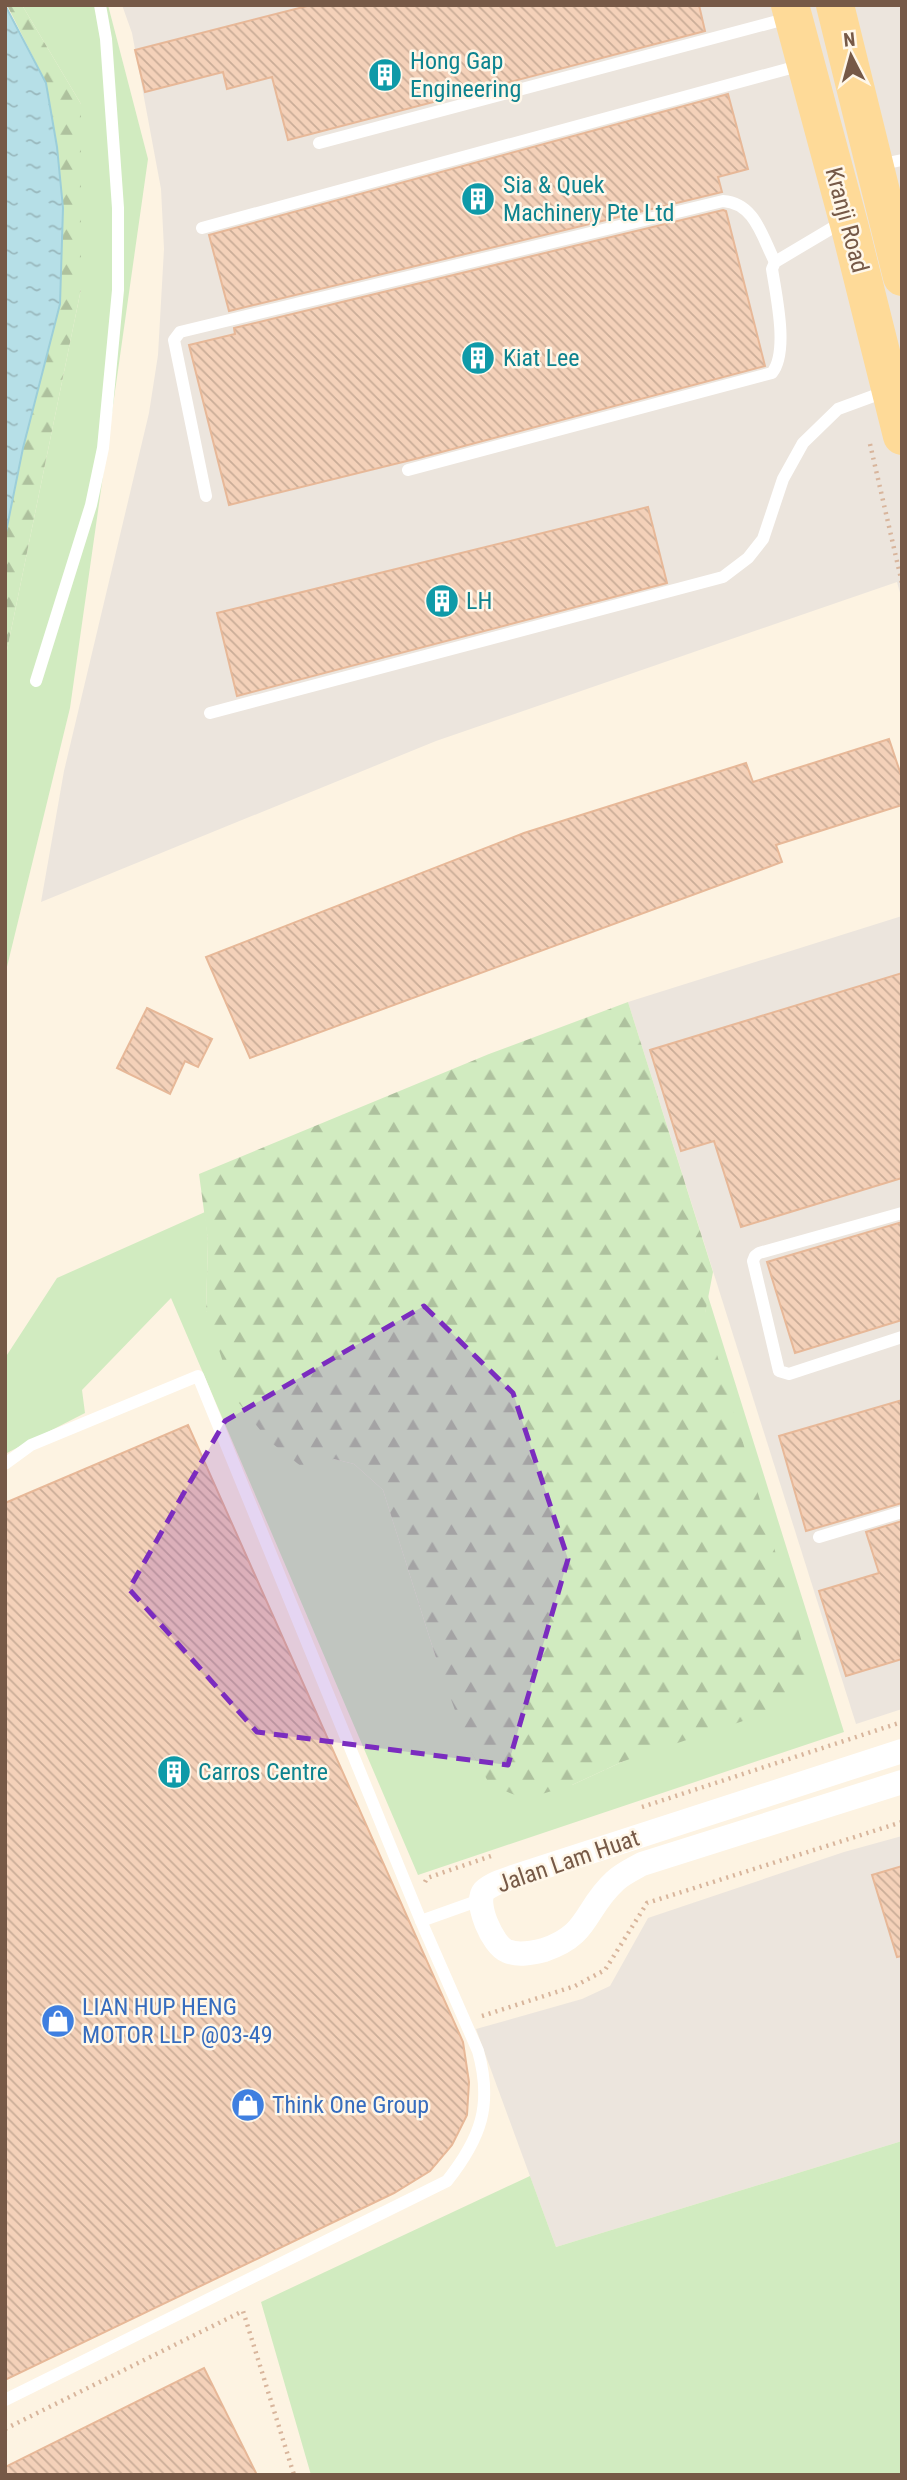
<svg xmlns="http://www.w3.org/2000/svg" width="907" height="2480" viewBox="0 0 907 2480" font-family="'Roboto Condensed',sans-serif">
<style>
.industrial{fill:#ece5dd}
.grass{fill:#d1ebc0}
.forest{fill:url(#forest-firs)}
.water{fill:url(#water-ripples);stroke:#9cced9;stroke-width:2}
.building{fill:url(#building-back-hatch);stroke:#e7b898;stroke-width:2}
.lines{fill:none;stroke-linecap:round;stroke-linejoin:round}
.path{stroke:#d8b59c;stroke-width:4.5;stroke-dasharray:2 5;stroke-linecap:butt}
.service{stroke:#fff;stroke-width:12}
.minor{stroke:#fff;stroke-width:24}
.primary{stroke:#feda98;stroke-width:38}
.marked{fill:#7b2cbf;fill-opacity:0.2;stroke:#7b2cbf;stroke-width:5;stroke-dasharray:14 9;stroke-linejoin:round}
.labels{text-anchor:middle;stroke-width:5;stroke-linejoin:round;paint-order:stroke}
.culture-label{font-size:24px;fill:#0d838f;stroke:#fff7e9;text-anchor:start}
.street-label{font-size:24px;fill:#765947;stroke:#fff7e9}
.shop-label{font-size:24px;fill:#366cbe;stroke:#fff7e9;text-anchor:start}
</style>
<defs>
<pattern id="forest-firs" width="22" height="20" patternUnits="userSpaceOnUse" patternTransform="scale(1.75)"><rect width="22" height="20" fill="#d1ebc0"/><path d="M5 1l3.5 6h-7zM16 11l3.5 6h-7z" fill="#aec19e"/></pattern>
<pattern id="water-ripples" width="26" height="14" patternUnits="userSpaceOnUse" patternTransform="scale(1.75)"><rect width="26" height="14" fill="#b6dfe7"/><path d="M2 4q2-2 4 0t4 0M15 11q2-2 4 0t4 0" fill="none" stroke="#99b8bd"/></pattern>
<pattern id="building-back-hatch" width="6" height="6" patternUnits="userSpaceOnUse" patternTransform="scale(1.75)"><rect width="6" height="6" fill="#f4d1b9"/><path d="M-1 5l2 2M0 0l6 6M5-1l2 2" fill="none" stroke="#caad98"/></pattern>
</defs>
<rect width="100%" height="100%" fill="#fdf3e2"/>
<!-- industrial -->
<g class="industrial">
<path d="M122,5H902V600L897,582L436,741L41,902L64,771L149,413L158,355L164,249L161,189L132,33Z"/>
<path d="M902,916V1709L856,1724L628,1002Z"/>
<path d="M902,1836V2141L556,2247L476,2029L582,1999L610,1986L648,1918L844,1852Z"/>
</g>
<!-- grass -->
<g class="grass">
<path d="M22,5H108L148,159L70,708L5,975V660L81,289V104Z"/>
<path d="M205,1212L208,1241L206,1311L334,1459L354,1464L383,1490L436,1658L572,1785L624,1761L708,1296L844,1732L418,1875L171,1298L82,1390L85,1413L5,1454V1358L57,1278Z"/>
<path d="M902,2141V2475H311L261,2302L530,2176L556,2247Z"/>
</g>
<!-- forest -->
<g class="forest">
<path d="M7,5H22L81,104V289L5,660V537L23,448L60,304L63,208L57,147L46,83Z"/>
<path d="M628,1002L713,1272L705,1314L809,1666L799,1688L755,1717L624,1761L572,1785L525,1799L490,1785L468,1746L436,1658L383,1490L354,1464L334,1459L302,1467L268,1440L235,1398L206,1311L208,1241L199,1174L489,1054Z"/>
</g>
<!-- water -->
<path class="water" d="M5,5L46,83L57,147L63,208L60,304L23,448L5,537Z"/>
<!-- building -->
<g class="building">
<path d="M311,5H699L705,31L288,140L272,77L227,89L223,72L145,92L135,50Z"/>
<path d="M728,94L748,169L718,177L722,192L229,311L209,235Z"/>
<path d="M723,210L726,211L765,366L419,458L229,505L189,345L235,334L234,328Z"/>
<path d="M648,507L667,583L237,696L217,613Z"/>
<path d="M889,739L902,778V805L776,845L782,862L250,1058L206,957L524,833L746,763L753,782Z"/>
<path d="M902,973V1178L741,1227L714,1141L681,1151L650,1050Z"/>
<path d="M147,1008L212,1039L198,1067L185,1061L170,1094L117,1068Z"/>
<path d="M902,1222V1320L795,1353L767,1262Z"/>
<path d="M902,1400V1503L806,1531L779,1436Z"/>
<path d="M188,1425L463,2042L469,2082L467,2115L452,2145L430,2171L394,2193L5,2380V1503Z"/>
<path d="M902,1521V1659L846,1676L819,1591L879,1573L866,1532Z"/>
<path d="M902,1866V1956L897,1957L872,1875Z"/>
<path d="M204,2368L257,2475H5V2467Z"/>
</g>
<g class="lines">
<!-- path -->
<g class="path">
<path d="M870,444L902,583"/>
<path d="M642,1807L902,1722"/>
<path d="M425,1882L427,1878L494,1855"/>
<path d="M482,2016L575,1986L605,1970L647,1903L902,1822"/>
<path d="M5,2429L243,2311L294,2475"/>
</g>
<!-- service -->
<g class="service">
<path d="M319,143L789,18"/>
<path d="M878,165L902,160"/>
<path d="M202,228L802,65"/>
<path d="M408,470L772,373C789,352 776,295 772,269L775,262L844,221"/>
<path d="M206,496L174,340L180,332L723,201C755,203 762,237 775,262"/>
<path d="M36,681L91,505L103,448L118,290V208L106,39L100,5"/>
<path d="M210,713L723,577L748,558L763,539L783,479L803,443L838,409L887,391"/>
<path d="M902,1213L759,1253L755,1256L753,1261L779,1371L789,1374L902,1337"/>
<path d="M5,1464L31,1445L198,1376L421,1921L478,2051C493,2105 481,2138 447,2181L5,2400"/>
<path d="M819,1537L902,1512"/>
<path d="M421,1921L480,1900"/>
</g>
<!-- minor -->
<path class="minor" d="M902,1751L513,1877C504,1880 491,1884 484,1891C474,1903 493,1946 507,1951C518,1956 532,1953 544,1950C590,1935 584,1909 615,1881C622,1874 633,1869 642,1864L902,1782"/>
<!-- primary -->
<g class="primary">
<path d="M790,5L850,228L902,436"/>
<path d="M835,5L902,277"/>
</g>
</g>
<!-- marked area -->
<path class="marked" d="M424,1306L513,1393L568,1559L508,1765L257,1732L129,1589L225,1421Z"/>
<!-- icons -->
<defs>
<g id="building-disc" transform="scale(1.75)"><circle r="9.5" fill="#0f9aa8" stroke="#fff7e9"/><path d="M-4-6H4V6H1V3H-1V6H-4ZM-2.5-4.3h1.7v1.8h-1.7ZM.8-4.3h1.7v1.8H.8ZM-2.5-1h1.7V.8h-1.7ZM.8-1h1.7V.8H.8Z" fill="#fff"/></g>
<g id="shop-disc" transform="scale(1.75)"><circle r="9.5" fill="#3f7fe0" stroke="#fff7e9"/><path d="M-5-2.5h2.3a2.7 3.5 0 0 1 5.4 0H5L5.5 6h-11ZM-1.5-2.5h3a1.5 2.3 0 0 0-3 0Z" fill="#fff"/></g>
</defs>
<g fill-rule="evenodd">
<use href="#building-disc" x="385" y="75"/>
<use href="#building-disc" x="478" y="199"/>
<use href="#building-disc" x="478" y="358"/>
<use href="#building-disc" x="442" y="601"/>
<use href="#building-disc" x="174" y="1772"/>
<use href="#shop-disc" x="58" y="2021"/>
<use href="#shop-disc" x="248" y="2105"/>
</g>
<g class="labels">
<!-- culture labels -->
<g class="culture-label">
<text x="410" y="69">Hong Gap<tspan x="410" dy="28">Engineering</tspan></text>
<text x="503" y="193">Sia &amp; Quek<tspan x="503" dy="28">Machinery Pte Ltd</tspan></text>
<text x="503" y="366">Kiat Lee</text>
<text x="466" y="609">LH</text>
<text x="198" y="1780">Carros Centre</text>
</g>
<!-- street labels -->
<g class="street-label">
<text transform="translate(847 220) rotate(75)" y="8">Kranji Road</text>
<text transform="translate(568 1861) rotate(-19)" y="8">Jalan Lam Huat</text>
</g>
<!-- shop labels -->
<g class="shop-label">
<text x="82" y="2015">LIAN HUP HENG<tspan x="82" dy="28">MOTOR LLP @03-49</tspan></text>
<text x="272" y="2113">Think One Group</text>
</g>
</g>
<!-- border -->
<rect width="907" height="2480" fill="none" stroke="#765947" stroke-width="14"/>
<!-- north arrow -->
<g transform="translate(851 56) rotate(354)" stroke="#fff7e9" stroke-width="5" paint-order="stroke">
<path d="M0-5L12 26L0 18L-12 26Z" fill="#765947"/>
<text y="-10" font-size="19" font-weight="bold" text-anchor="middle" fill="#765947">N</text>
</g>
</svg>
